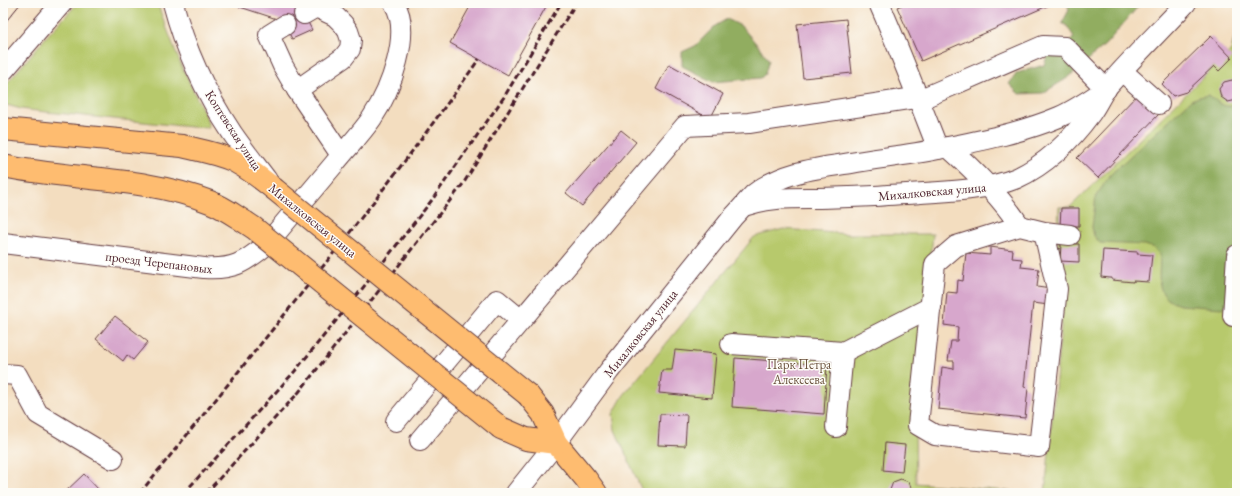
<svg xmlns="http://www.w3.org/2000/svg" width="1240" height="496" viewBox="0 0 1240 496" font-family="'EB Garamond',serif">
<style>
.green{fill:#b7c96c;stroke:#80744c}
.forest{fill:#91ad60;stroke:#6e6646}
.building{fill:#d7a7cc}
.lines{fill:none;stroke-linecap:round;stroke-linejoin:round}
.minor-casing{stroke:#633c41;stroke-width:22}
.major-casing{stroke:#633c41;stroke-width:24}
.minor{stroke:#fff;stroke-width:20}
.major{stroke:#febc70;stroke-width:22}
.tram{stroke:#4a1f2b;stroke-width:1}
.rail{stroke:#4a1f2b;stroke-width:3;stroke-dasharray:6 3;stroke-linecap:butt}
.major-bridge-casing{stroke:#633c41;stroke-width:24;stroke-linecap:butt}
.major-bridge{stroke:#febc70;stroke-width:22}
.labels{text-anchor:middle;stroke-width:3;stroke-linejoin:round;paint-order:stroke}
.street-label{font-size:13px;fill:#4a1f2b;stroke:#fdfcf7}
.park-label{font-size:13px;fill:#6b523e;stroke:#fdfcf7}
</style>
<rect width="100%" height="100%" fill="#fdfcf7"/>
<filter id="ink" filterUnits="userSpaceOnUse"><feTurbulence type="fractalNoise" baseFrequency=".025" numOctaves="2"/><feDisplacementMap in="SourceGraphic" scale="8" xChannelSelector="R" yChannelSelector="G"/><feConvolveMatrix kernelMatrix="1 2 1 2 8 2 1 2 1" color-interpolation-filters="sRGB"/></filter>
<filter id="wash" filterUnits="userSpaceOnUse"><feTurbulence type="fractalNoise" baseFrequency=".012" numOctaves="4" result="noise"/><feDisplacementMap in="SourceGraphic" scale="16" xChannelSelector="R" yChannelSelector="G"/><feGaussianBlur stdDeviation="0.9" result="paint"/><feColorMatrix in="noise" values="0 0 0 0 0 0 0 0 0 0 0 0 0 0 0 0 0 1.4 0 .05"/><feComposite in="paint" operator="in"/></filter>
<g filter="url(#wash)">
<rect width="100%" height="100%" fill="#f3ddbf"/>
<!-- green -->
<g class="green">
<path d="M78,3H157L181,65L206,117L209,128L191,127L37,111L21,109L3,104V88L48,35Z"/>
<path d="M1237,27V493H1045L1065,285L1057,265L1059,207H1070L1231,50Z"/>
<path d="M783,229L849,234H933L915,427L916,483L1030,493H643L615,430L613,414L623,396L754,237Z"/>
</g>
<!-- forest -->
<g class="forest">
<path d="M1067,3H1141L1106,44L1069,77L1043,93L1019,94L1009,84L1017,73L1044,65L1049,51L1065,48L1074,37L1067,26L1062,23L1069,10Z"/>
<path d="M727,19L741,26L760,48L769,60L765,74L761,78L713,82L682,66V52L695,46L715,26Z"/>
<path d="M1209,95C1219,103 1223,109 1237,105V309L1180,305C1153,297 1160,276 1160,255L1154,248L1145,245L1100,243L1094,236L1092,227L1096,196L1111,174L1191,100L1199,97Z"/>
</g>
<g id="blocks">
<!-- building -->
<g class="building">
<path d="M238,3H298L312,30L292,39L283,21L237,6Z"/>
<path d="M472,3H548L508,75L450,43Z"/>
<path d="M907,3H1054L921,61L897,7Z"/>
<path d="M846,19L852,73L803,78L797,24Z"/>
<path d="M1211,36L1232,58L1219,71L1214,66L1186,92L1173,96L1162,84Z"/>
<path d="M669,64L723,94L710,119L656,89Z"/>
<path d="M1232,80L1237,83V100L1228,102L1221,97L1219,89L1224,82Z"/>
<path d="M1138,94L1159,114L1098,178L1077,158Z"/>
<path d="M621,130L636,142L582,206L566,193Z"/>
<path d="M1061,208H1079V226H1060Z"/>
<path d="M1061,244H1079V262L1060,261Z"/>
<path d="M990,247L1013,250L1012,258L1022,259L1021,267L1039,269L1037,287L1051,289L1049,305L1033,303L1024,387L1028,388L1025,418L938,409L942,367L954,369V361H948L951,341H957L958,327L944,325L947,292L957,293L958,280L963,281L966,253L990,255Z"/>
<path d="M1103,250L1138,252L1137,254L1152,255L1149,282L1133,281V282L1112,280V278H1110L1101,277Z"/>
<path d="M115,316L148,342L133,360L127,355L123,361L96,339Z"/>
<path d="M675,350L716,354L712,398L659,393L662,370H672Z"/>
<path d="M735,358L827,365L824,414L732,407Z"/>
<path d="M660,414L687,415L685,446L658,445Z"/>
<path d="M885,443L905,445L902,472L883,470Z"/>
<path d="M84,474L99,490L95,493H64Z"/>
<path d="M901,479L909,482L912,490L911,493H891L890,490L893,482Z"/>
</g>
</g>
</g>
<g filter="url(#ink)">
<use href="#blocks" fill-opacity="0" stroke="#633c41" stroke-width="1"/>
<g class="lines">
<!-- minor casing -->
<g class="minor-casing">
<g id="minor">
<path d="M173,3C185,49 206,94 232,133C243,149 255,164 267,180"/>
<path d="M879,3C900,51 919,100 938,149"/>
<path d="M285,25L269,35L283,66L297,90L343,58L350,49L351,40L348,31L343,24L335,16L316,7L304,14"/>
<path d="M3,71L62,3"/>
<path d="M1122,71L1159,104"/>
<path d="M297,90L341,155"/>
<path d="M948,147C975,171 1000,196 1020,226"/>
<path d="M747,205C770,197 794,198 819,198C842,197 865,197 888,195C927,192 981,193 1017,178C1047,164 1072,139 1091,113C1097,105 1101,95 1107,87C1132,58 1160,31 1186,3"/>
<path d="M1044,232L1057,289L1039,447L935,435L918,425L935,264L956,246L1020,226L1044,232L1070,235"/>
<path d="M3,243L204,268C233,270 244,263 266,245C289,218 312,190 335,163C347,148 361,134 372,118C390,91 413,33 394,3"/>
<path d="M1233,316L1237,255"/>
<path d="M731,344L843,352L931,307"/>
<path d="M3,374L17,375L38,414L113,459"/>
<path d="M396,421L497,300L521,320"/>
<path d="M836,427L843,352"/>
<path d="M420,440L685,126L749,123L928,96L1043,46L1065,47L1106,89"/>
<path d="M516,493L556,443L609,371L733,217C740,210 747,201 754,194C781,172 818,168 851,163C880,158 910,155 938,149C979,141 1021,133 1059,117C1075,110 1091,99 1106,89"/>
</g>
</g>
<!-- major casing -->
<g class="major-casing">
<g id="major">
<path d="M3,129L182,146C198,150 217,153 232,160C247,167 260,178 273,188"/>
<path d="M3,166C70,180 148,177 210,202C223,207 234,215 245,222"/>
<path d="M528,395L543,414L556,443L586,479L596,493"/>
<path d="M501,428L526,439L556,443"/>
</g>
</g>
<!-- minor -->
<use href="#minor" class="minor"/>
<!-- major -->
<use href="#major" class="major"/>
<!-- tram -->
<path class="tram" d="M3,25L21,3"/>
<!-- rail -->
<g class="rail">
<path d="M140,493C255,350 374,209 479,59"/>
<path d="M184,493L295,371L362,289L432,200L504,97L561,3"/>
<path d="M206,493L299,392L463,184L576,3"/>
</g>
<!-- major-bridge casing -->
<g class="major-bridge-casing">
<g id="major-bridge">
<path d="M273,188L528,395"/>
<path d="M245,222L254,228L501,428"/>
</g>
</g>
<!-- major-bridge -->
<use href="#major-bridge" class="major-bridge"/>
</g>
</g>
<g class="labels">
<!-- street labels -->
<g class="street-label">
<text transform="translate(234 130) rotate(57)" y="5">Коптевская улица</text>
<text transform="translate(932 191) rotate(-5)" y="5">Михалковская улица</text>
<text transform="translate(313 220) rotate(39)" y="5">Михалковская улица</text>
<text transform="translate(159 262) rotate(7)" y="5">проезд Черепановых</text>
<text transform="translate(640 333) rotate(-51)" y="5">Михалковская улица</text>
</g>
<!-- park labels -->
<g class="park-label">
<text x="799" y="369">Парк Петра<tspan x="799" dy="15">Алексеева</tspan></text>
</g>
</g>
<!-- margin -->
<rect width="1240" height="496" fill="none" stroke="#fdfcf7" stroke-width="16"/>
</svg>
